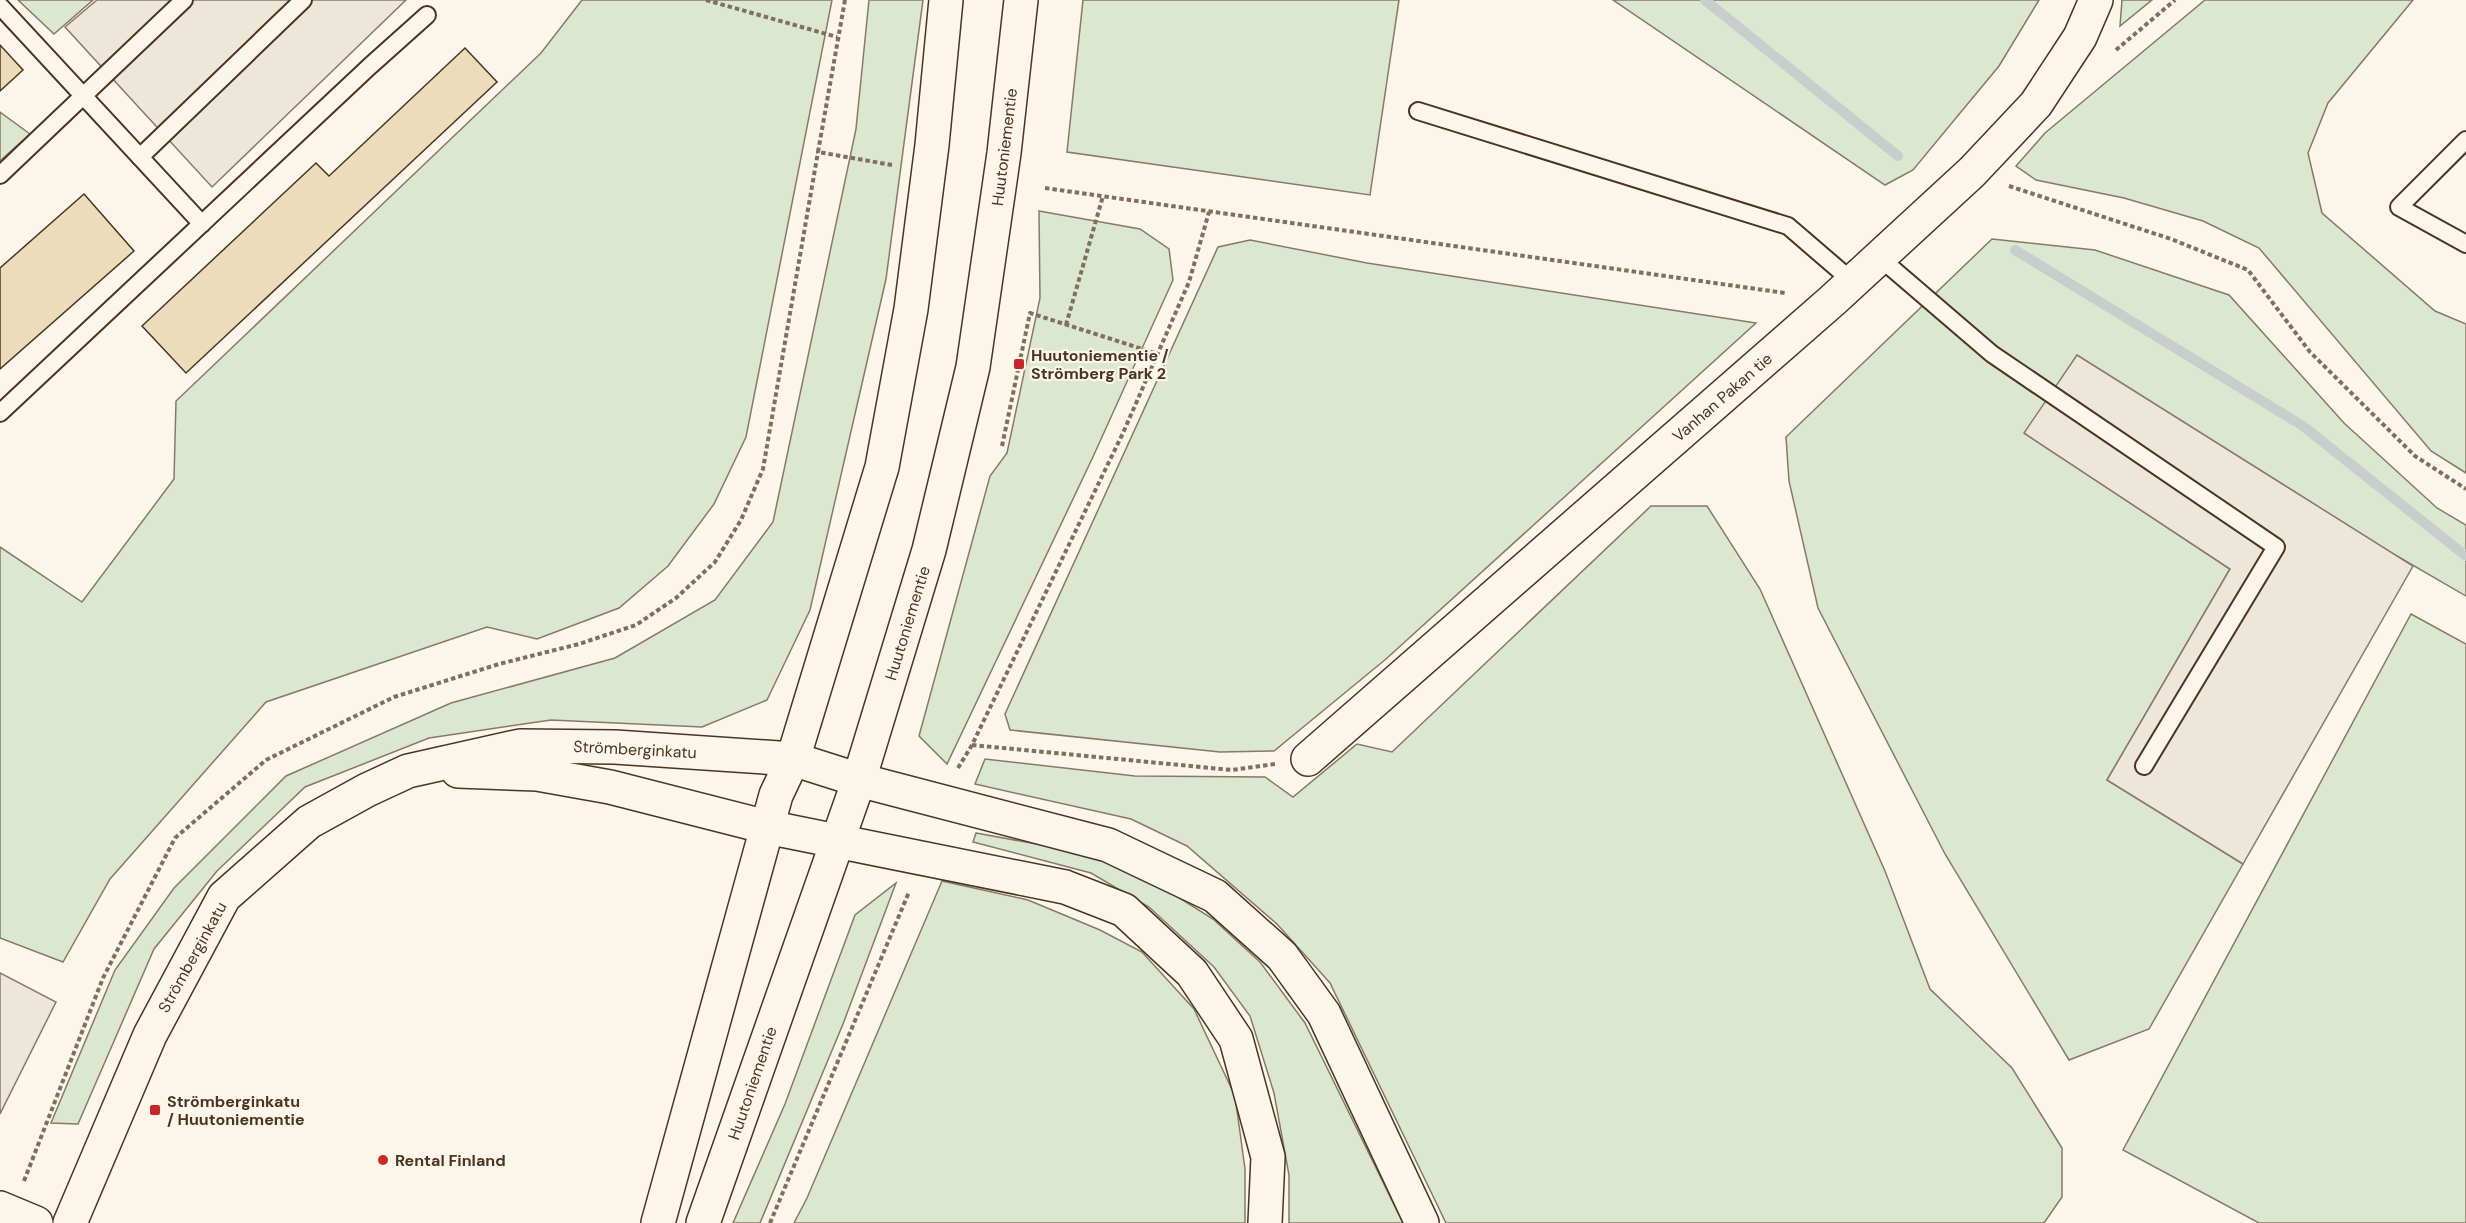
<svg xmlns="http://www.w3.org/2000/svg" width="2466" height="1223" viewBox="0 0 2466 1223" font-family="'DM Sans',sans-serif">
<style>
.green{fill:#dce7d0;stroke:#887966;stroke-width:1.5}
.parking{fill:#ede7d9;stroke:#887966;stroke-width:1.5}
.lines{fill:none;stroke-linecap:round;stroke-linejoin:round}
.stream{stroke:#c9cecd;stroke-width:10}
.building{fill:#ecdcbc;stroke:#4a3520;stroke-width:1.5}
.service-casing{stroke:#4a3520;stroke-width:20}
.minor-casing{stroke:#4a3520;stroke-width:36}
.tertiary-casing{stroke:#4a3520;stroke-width:36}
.secondary-casing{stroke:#4a3520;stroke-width:36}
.trunk-casing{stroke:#4a3520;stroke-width:36}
.path{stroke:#7f6f5c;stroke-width:4;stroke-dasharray:4.5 3;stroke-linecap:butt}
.service{stroke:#fbf6e9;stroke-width:16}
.minor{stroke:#fbf6e9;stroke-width:33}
.tertiary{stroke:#fbf6e9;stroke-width:33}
.secondary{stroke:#fbf6e9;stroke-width:33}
.trunk{stroke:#fbf6e9;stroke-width:33}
.poi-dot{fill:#c62828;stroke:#fbf6e9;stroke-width:2}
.labels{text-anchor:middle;stroke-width:4.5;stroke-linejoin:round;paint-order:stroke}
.street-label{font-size:16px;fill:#4a3520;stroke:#fbf6e9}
.poi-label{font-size:16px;font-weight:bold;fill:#4a3520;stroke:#fbf6e9;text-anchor:start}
</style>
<rect width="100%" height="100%" fill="#fbf6e9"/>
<!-- green -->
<g class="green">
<path d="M18,0H93L54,34Z"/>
<path d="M582,0H832L746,437L714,504L668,566L619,608L537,639L487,627L266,702L110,879L63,962L0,938V547L82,602L174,479L176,401L541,53Z"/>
<path d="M869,0H923L886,279L810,610L767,700L702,727L551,720L429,738L305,787L217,871L154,949L78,1124L51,1123L115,970L174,888L286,776L451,703L615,658L715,600L773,522L856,129Z"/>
<path d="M1083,0H1399L1370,195L1067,152Z"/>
<path d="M1613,0H2039L1999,66L1913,170L1885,185Z"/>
<path d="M2122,0H2152L2120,26Z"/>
<path d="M2205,0H2413L2328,103L2308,153L2322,213L2435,311L2466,324V473L2431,451L2259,248L2203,221L2124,198L2036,180L2016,166L2045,133Z"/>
<path d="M0,112L30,134L0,161Z"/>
<path d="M1039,211L1140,229L1169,249L1173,280L1092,459L947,764L919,736L990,476L1007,453L1040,298Z"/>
<path d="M1992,239L2095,250L2229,295L2344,423L2437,508L2466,525V596L2397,556L2024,433L2230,569L2107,780L2243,864L2149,1029L2069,1060L1945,854L1818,608L1789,481L1786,437Z"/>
<path d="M1250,240L1367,263L1756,323L1386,659L1274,751L1220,752L1010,730L1005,714L1218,247Z"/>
<path d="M1651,506H1707L1760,589L1885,871L1930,989L2012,1068L2062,1148V1197L2044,1223H1446L1330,983L1277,924L1187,846L1131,819L975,784L985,759L1135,776L1265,777L1293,797L1357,744L1392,752Z"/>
<path d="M2411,614L2466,644V1223H2259L2123,1150Z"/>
<path d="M976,833L1086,853L1170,892L1213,919L1260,962L1305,1023L1403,1223H1289V1175L1274,1093L1250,1016L1214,967L1149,907L1091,873L973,842Z"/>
<path d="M942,881L1028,900L1100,930L1142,952L1194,1009L1235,1096L1245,1169V1223H794L807,1198Z"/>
<path d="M896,883L843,1024L760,1223H733L785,1104L855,915Z"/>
</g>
<!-- parking -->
<g class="parking">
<path d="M97,0H406L212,187L65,27Z"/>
<path d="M2077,355L2413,566L2243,864L2107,780L2230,569L2024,433Z"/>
<path d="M0,973L56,1002L0,1114Z"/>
</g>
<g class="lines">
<!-- stream -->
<g class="stream">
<path d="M1705,0L1898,156"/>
<path d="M2015,250L2303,426L2466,556"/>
</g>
</g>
<!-- building -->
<g class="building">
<path d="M0,45L23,70L0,91Z"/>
<path d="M465,48L497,82L186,373L142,326L316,163L329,176Z"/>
<path d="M84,194L134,251L0,369V268Z"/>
</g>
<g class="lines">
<!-- service casing -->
<g class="service-casing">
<g id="service">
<path d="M0,6L202,224"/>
<path d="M1418,111L1788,226L1853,282"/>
<path d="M2466,140L2399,207L2466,244"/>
<path d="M140,157L303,0"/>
<path d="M0,175L184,0"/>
<path d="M1880,258L1992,354L2276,547L2144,766"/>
<path d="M0,413L370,66L427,15"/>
</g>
</g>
<!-- minor casing -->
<g class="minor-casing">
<g id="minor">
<path d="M1308,759L1833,300L1972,172L2036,104L2080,37L2096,0"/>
<path d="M0,1208L36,1223"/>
</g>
</g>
<!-- tertiary casing -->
<g class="tertiary-casing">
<g id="tertiary">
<path d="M458,771L537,774L610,787L767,827"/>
<path d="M70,1223L150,1035L224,897L309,822L367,790L408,771L520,746L615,747L793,759"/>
</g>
</g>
<!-- secondary casing -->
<g class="secondary-casing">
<g id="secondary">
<path d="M658,1223L776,795L793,759L882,467L911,309L932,145L946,0"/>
<path d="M703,1223L859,780L929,550L973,367L1004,153L1021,0"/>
</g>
</g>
<!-- trunk casing -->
<g class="trunk-casing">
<g id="trunk">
<path d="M793,759L859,780L1108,845L1215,896L1282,956L1324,1014L1422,1223"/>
<path d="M767,827L1065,887L1124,910L1192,973L1236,1039L1268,1157L1265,1223"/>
</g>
</g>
<!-- path -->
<g class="path">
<path d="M706,0L837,37"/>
<path d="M845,0L818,152L892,165"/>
<path d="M2116,50L2175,0"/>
<path d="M2009,186L2171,239L2248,270L2310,352L2415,456L2466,489"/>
<path d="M1045,188L1785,293"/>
<path d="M1066,325L1103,196"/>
<path d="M1002,446L1030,313L1158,354"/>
<path d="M972,745L1232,770L1275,764"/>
<path d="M958,768L972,745L1123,433L1189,282L1209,212"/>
<path d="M24,1181L103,978L175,838L266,760L394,697L499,664L579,644L636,625L676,598L715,562L741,520L763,469L818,152"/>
<path d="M770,1223L909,892"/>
</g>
<!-- service -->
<use href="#service" class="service"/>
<!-- minor -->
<use href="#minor" class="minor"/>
<!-- tertiary -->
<use href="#tertiary" class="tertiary"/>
<!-- secondary -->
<use href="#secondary" class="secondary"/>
<!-- trunk -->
<use href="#trunk" class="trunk"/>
</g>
<!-- markers -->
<g class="poi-dot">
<rect x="1013" y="358" width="12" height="12" rx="3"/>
<rect x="149" y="1104" width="12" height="12" rx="3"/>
<circle cx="383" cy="1160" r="6"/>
</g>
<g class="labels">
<!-- street labels -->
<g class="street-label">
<text transform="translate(1004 147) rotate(-83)" y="6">Huutoniementie</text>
<text transform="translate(1722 397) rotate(-41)" y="6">Vanhan Pakan tie</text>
<text transform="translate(907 623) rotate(-73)" y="6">Huutoniementie</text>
<text transform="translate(635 749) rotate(3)" y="6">Strömberginkatu</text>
<text transform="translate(192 957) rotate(-61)" y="6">Strömberginkatu</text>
<text transform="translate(752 1083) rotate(-71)" y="6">Huutoniementie</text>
</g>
<!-- poi labels -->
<g class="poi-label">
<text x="1031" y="361">Huutoniementie /<tspan x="1031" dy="18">Strömberg Park 2</tspan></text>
<text x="167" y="1107">Strömberginkatu<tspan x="167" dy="18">/ Huutoniementie</tspan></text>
<text x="395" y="1166">Rental Finland</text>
</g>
</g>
</svg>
